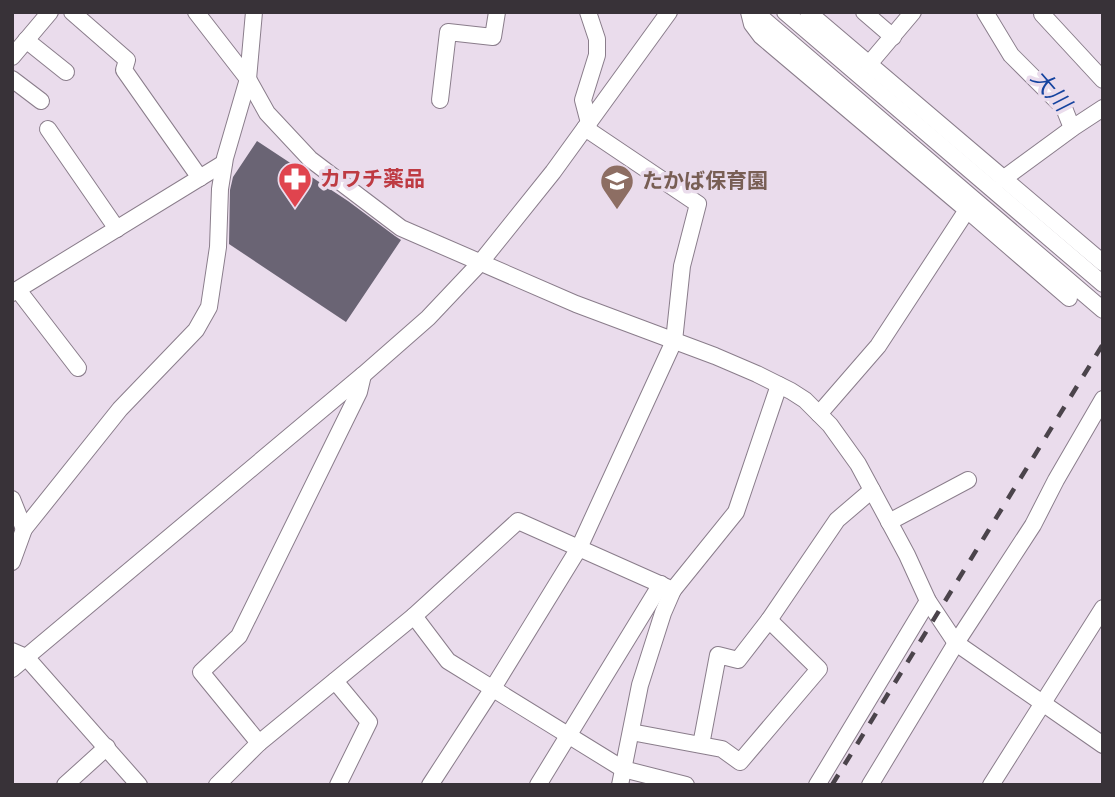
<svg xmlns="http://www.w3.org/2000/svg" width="1115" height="797" viewBox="0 0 1115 797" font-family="'IBM Plex Sans','Noto Sans JP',sans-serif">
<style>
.building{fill:#6a6474}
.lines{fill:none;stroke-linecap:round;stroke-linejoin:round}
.minor-casing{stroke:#8a7d8b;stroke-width:18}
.minor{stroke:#fff;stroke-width:16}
.rail{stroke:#4b444b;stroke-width:4.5;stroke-dasharray:12 12;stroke-linecap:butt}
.labels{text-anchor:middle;stroke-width:7;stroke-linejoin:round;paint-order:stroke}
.health-label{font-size:21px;font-weight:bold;fill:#be3a42;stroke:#eadcec;text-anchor:start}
.education-label{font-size:21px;font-weight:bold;fill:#785e54;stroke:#eadcec;text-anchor:start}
.water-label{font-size:23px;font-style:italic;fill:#16449f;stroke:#eadcec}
</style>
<rect width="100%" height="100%" fill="#eadcec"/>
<!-- building -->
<path class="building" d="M257,141L348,201L395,236L401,240L346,322L229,244L230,190L233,177Z"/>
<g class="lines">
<!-- minor casing -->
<g class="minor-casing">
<g id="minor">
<path d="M72,12L127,60L124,70L200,178"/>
<path d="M196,12L248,79L267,113L310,159L401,228L576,304L715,356L757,374L791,391L805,400L830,425L858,464L907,555L928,601L956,643L1103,745"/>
<path d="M588,12L597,39V55L583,100L589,123"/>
<path d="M749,12L752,24L761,36L967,210L878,346L819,414"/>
<path d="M755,12L1103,310"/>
<path d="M785,12L1103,284"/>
<path d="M808,12L1103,263"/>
<path d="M864,12L893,37"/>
<path d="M985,12L1011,55L1064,108L1072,128"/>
<path d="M1044,12L1042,14L1103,80"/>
<path d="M26,40L66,72"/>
<path d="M12,57L50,12"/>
<path d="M869,64L913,12"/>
<path d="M12,79L41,101"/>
<path d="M440,100L448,32L493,37L497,12"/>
<path d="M48,129L117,229"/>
<path d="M1003,179L1074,127L1103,108"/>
<path d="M967,210L1069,298"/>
<path d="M18,290L78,368"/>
<path d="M12,293L224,163"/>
<path d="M363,375L359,392L239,636L201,672L259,743L414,616L448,661L623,769L686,785"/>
<path d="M12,499L24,529"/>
<path d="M889,522L968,480"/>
<path d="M12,562L24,529L120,409L196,330L209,307L218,247L220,189L225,158L248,79L254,12"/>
<path d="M414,616L518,521L673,590L736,512L779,385"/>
<path d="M769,620L837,520L872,490"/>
<path d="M12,651L26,657L139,785"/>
<path d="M12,669L363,375L428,318L480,263L553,172L669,12"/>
<path d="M335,681L369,722L338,785"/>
<path d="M631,732L722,749L740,762L819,669L769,620L738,660L718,655L701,745"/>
<path d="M65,785L107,747"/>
<path d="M217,785L259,743"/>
<path d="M430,785L493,688L579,548L674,341L682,266L698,204L585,128"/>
<path d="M538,785L661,584"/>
<path d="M620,785L640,685L663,613L673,590"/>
<path d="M817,785L928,601"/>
<path d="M870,785L956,643L1033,525L1056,480L1103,399"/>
<path d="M991,785L1103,608"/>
</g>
</g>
<!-- minor -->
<use href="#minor" class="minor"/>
<!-- rail -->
<path class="rail" d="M832,785L1103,344"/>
</g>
<!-- icons -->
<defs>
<g id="pharmacy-pin" transform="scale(1.75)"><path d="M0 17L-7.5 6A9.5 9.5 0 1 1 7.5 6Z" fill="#e0444e" stroke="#eadcec"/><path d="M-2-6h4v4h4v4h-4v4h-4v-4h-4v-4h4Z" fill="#fff"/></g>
<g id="school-pin" transform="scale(1.75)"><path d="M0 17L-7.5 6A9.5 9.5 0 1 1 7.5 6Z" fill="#8d6e63" stroke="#eadcec"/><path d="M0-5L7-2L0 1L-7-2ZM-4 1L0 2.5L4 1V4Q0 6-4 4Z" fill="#fff"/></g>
</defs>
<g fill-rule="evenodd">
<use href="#pharmacy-pin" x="295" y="179"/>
<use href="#school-pin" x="617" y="181"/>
</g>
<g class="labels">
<!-- health labels -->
<g class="health-label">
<text x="320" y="186">カワチ薬品</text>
</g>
<!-- education labels -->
<g class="education-label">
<text x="642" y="188">たかば保育園</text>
</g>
<!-- water labels -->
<g class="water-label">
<text transform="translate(1051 90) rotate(49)" y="8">大川</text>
</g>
</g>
<!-- border -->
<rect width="1115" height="797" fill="none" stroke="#383238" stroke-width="28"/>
</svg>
